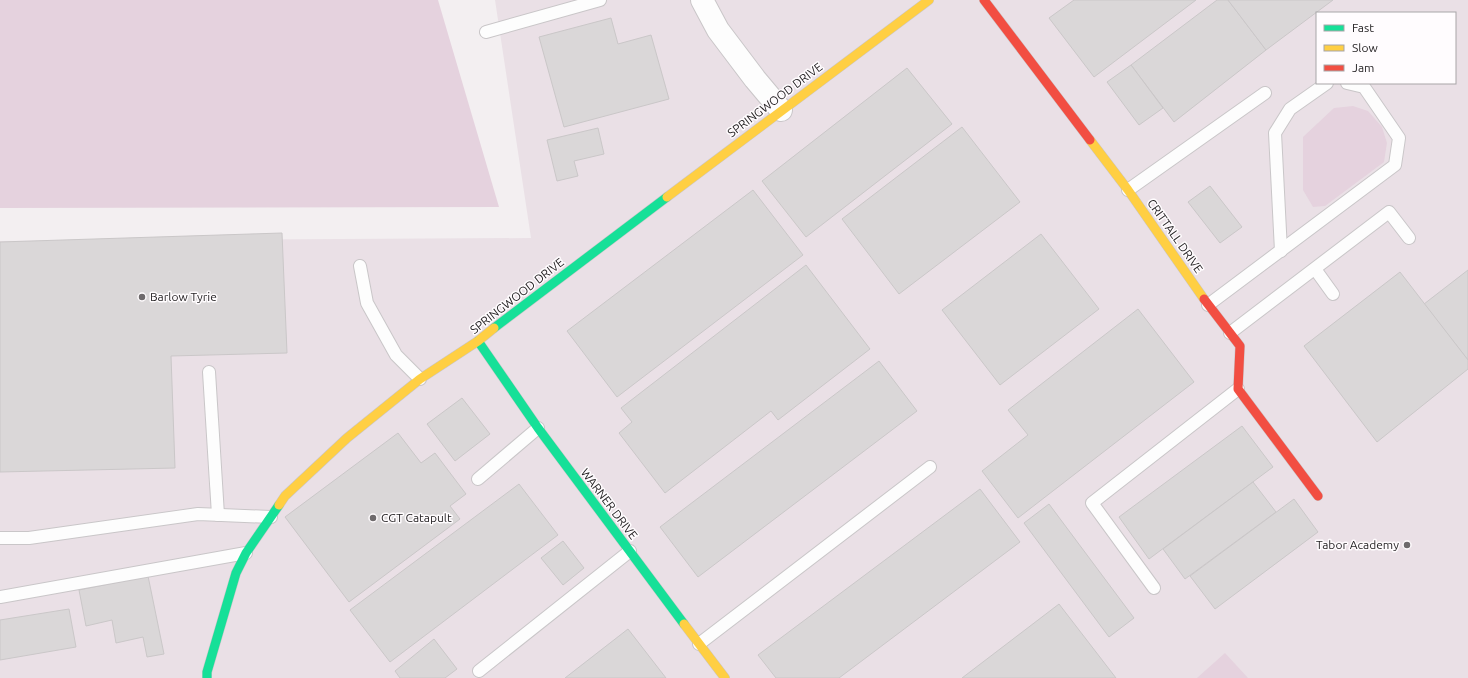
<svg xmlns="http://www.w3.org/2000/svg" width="1468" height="678" viewBox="0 0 1468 678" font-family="Ubuntu,sans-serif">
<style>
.built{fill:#eae0e6;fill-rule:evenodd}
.green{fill:#e5d2de}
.building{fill:#dad7d8;stroke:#cac7c8}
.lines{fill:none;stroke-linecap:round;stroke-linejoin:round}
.lane-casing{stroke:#c9c6c8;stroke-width:14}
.street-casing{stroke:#c9c6c8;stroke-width:24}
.fast-casing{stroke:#c9c6c8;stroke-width:10}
.slow-casing{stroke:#c9c6c8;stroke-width:10}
.jam-casing{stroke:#c9c6c8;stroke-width:10}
.lane{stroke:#fdfdfd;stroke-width:12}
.street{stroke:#fdfdfd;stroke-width:22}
.fast{stroke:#16e098;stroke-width:9}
.slow{stroke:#ffcf43;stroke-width:9}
.jam{stroke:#f24e42;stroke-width:9}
.poi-dot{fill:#6e6a6c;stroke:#fffcfe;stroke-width:1.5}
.labels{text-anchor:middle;stroke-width:3;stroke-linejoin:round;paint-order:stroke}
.street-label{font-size:12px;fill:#262325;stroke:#fffcfe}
.poi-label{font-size:12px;fill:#262325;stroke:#fffcfe;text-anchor:start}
</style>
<rect width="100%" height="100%" fill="#f3eff1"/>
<!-- built -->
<path class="built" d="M495,0H1468V678H0V241L531,238ZM1317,13H1455V83H1317Z"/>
<!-- green -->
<g class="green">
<path d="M0,0H438L499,207L0,208Z"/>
<path d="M1353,106L1368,111L1382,127L1387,143L1384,162L1325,206L1313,207L1303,190V137L1334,108Z"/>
<path d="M1225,653L1248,678H1197Z"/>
</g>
<!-- building -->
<g class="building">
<path d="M1074,0H1196L1094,77L1049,18Z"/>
<path d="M1217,0H1228L1266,50L1174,122L1131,65Z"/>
<path d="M1228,0H1333L1266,50Z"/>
<path d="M611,18L618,44L651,35L669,99L564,127L539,37Z"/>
<path d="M1131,65L1163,108L1139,125L1107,82Z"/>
<path d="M907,68L952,124L806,237L762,181Z"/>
<path d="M962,127L1020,202L899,294L842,219Z"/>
<path d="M598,128L604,154L574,161L578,176L557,181L547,140Z"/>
<path d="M1210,186L1242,227L1220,243L1188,202Z"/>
<path d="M753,190L803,255L617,397L567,331Z"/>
<path d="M282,233L287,353L171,356L175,468L0,472V242Z"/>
<path d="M1041,234L1099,309L1000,385L942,310Z"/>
<path d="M806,265L870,349L778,420L771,411L665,493L619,433L632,422L621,408Z"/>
<path d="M1468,270V360L1424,304Z"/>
<path d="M1400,272L1468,360V369L1377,442L1304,346Z"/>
<path d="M1138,309L1194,382L1018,518L982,471L1028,435L1008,410Z"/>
<path d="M879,361L917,411L698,577L660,527Z"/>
<path d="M462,398L490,434L455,461L427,424Z"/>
<path d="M1242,426L1273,467L1149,559L1119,517Z"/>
<path d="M398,433L421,463L435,453L466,494L450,506L460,519L349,602L285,517Z"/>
<path d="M1253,482L1276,512L1185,579L1163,549Z"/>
<path d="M519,484L558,535L390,662L350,610Z"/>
<path d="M980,489L1020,542L839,678H776L758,655Z"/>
<path d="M1294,499L1318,532L1215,609L1190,576Z"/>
<path d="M1049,504L1134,618L1109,637L1024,523Z"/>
<path d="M563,541L584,568L563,585L541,558Z"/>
<path d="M148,576L164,654L147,657L143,637L116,643L112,620L86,626L79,590Z"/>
<path d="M1059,604L1116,678H962Z"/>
<path d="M69,609L76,647L0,660V620Z"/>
<path d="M628,629L666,678H565Z"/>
<path d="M434,639L457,669L445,678H400L395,671Z"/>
</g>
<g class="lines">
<!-- lane casing -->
<g class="lane-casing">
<g id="lane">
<path d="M486,32L600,0"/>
<path d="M1128,190L1265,93"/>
<path d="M1281,251L1275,133L1290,109L1327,83"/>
<path d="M360,266L367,303L396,355L420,379"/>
<path d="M1315,269L1333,294"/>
<path d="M1208,305L1395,165L1399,138L1364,87L1347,83"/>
<path d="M1230,333L1389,212L1409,238"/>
<path d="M209,372L218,515"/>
<path d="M478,479L538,428"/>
<path d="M0,538H29L198,514L271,517"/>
<path d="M1154,588L1092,503L1238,389"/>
<path d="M0,597L246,553"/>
<path d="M699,644L930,467"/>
<path d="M479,671L630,551"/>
</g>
</g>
<!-- street casing -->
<g class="street-casing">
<path id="street" d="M702,0L718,30L755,79L781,110"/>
</g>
<!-- fast casing -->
<g class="fast-casing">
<g id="fast">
<path d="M494,328L667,197"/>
<path d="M478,341L538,428L684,624"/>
<path d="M207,678V672L236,573L246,553L279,505"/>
</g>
</g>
<!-- slow casing -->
<g class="slow-casing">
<g id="slow">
<path d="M1090,140L1128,190L1204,299"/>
<path d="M667,197L929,0"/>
<path d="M279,505L285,496L347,438L420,379L478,341L494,328"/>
<path d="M684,624L725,678"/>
</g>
</g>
<!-- jam casing -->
<g class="jam-casing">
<g id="jam">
<path d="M984,0L1090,140"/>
<path d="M1204,299L1240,346L1238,389L1318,496"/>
</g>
</g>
<!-- lane -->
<use href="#lane" class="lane"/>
<!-- street -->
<use href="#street" class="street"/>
<!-- fast -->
<use href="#fast" class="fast"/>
<!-- slow -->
<use href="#slow" class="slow"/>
<!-- jam -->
<use href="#jam" class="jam"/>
</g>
<!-- markers -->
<g class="poi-dot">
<circle cx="142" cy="297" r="4"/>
<circle cx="373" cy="518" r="4"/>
<circle cx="1407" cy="545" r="4"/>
</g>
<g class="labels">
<!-- street labels -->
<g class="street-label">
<text transform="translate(775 100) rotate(-37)" y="4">SPRINGWOOD DRIVE</text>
<text transform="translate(1175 236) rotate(55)" y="4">CRITTALL DRIVE</text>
<text transform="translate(517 296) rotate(-38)" y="4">SPRINGWOOD DRIVE</text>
<text transform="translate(609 504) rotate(53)" y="4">WARNER DRIVE</text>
</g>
<!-- poi labels -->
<g class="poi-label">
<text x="150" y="301">Barlow Tyrie</text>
<text x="381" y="522">CGT Catapult</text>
<text x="1399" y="549" text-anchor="end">Tabor Academy</text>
</g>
</g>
<!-- legend -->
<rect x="1316" y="12" width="140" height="72" fill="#fffcfe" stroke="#a8a5a7"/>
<rect x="1324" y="25" width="20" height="6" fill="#16e098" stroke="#a8a5a7"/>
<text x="1352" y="32" font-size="12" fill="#262325">Fast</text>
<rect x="1324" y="45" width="20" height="6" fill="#ffcf43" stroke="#a8a5a7"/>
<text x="1352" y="52" font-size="12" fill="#262325">Slow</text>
<rect x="1324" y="65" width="20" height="6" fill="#f24e42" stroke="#a8a5a7"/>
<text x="1352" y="72" font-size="12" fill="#262325">Jam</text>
</svg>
